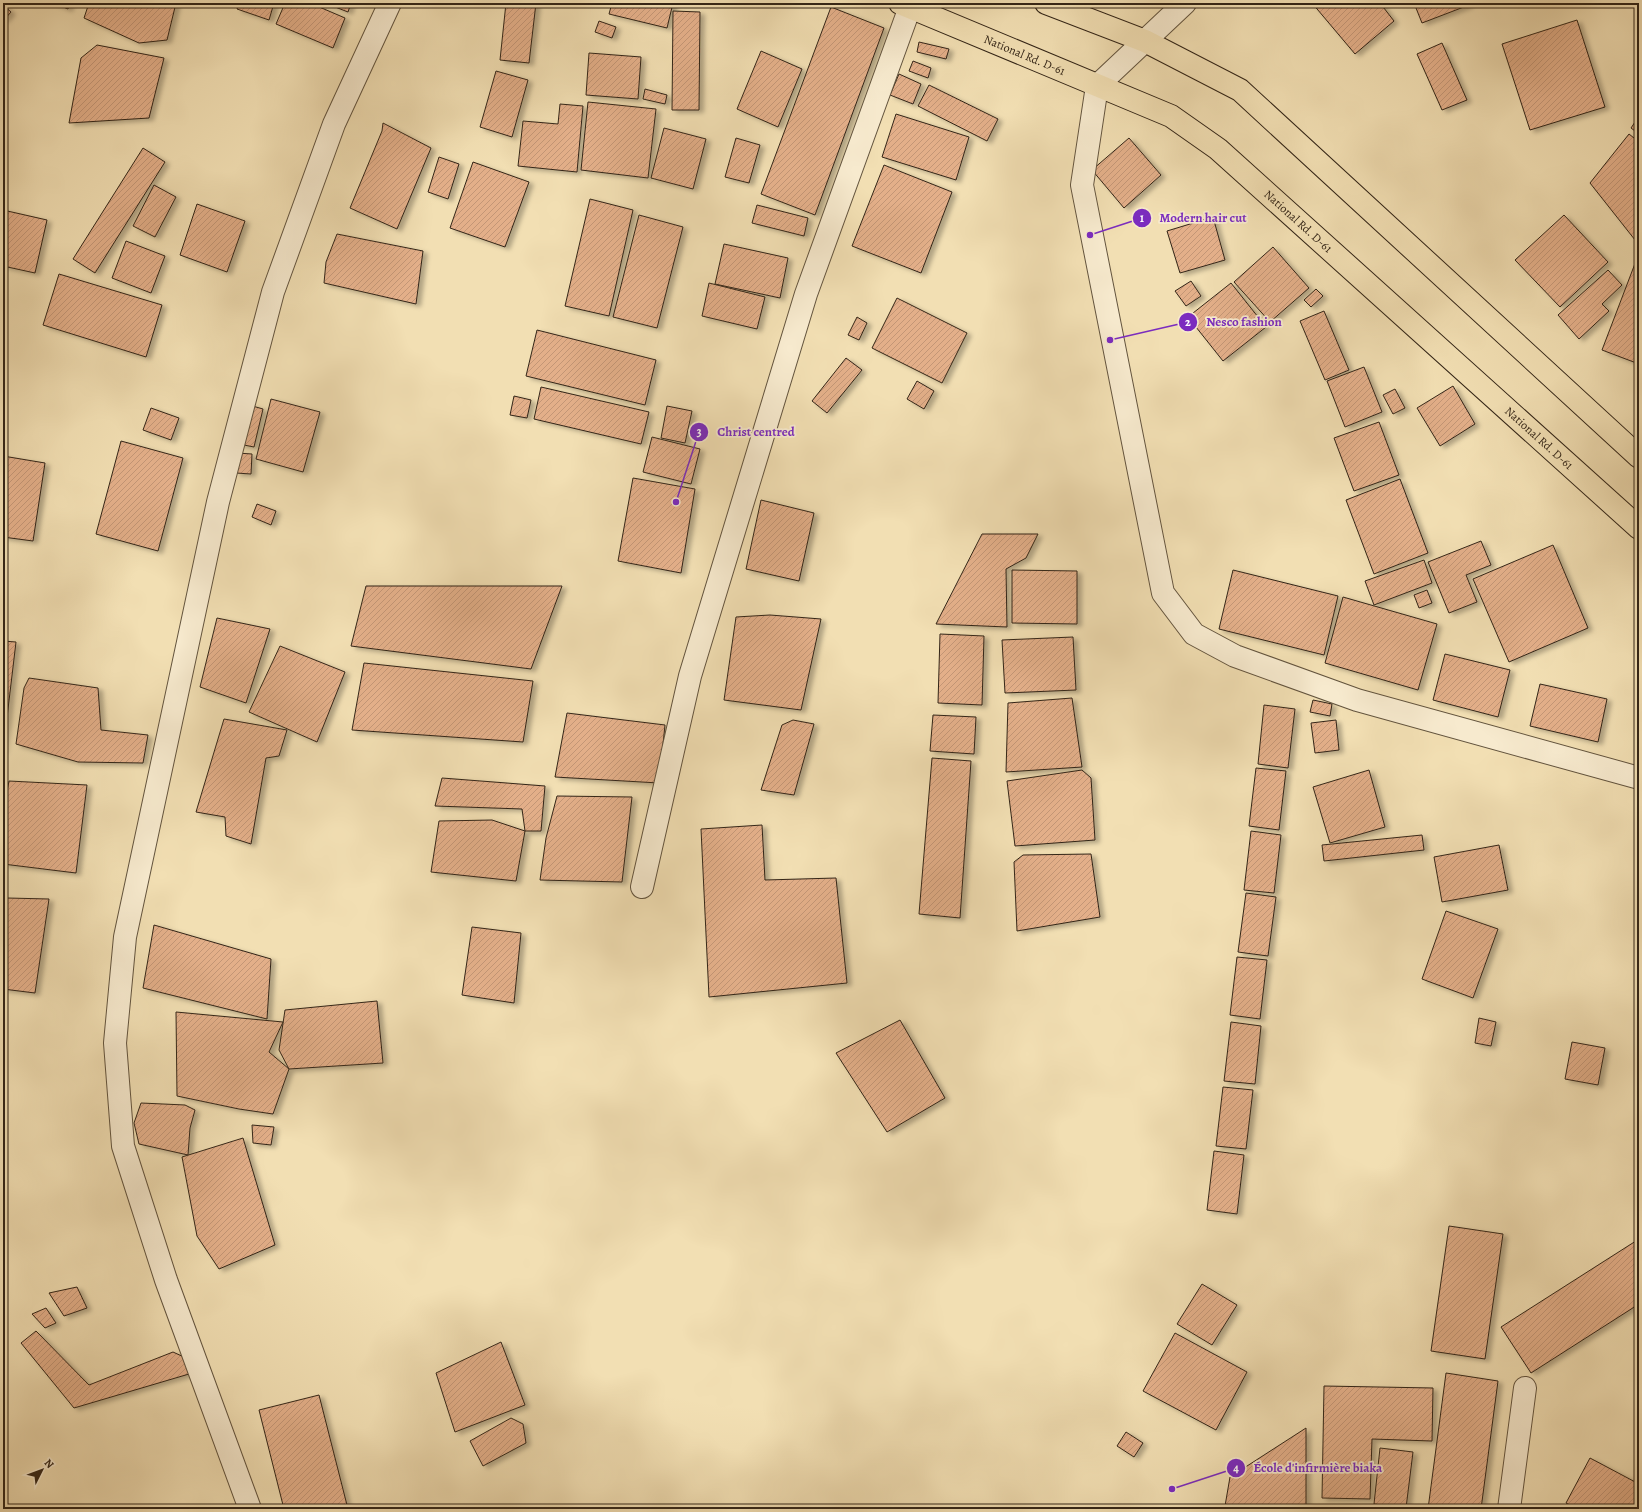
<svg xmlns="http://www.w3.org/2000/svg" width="1642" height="1512" viewBox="0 0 1642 1512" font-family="Alegreya,serif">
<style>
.building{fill:url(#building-hatch);stroke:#332517;filter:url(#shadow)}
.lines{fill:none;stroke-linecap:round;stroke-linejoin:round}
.minor-casing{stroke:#63543e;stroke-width:24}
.highway-casing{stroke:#332517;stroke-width:24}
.minor{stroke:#f7eace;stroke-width:22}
.highway{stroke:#f2dfb3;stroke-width:22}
.labels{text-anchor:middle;stroke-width:3.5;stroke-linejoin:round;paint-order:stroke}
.street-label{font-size:12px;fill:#332517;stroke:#f7eace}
.leader{fill:none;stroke:#7b2cbf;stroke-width:1.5}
.callout-dot{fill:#7b2cbf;stroke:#f7eace;stroke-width:1.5}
.mark-label{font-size:12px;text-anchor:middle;font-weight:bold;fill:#fff}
.callout-label{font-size:13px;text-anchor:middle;font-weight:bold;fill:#7b2cbf;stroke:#f7eace;stroke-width:3.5;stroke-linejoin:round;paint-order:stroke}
</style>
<defs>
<pattern id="building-hatch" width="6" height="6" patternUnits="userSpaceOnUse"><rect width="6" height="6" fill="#e3af89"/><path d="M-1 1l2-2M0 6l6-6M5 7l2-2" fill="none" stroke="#c39676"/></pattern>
<filter id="shadow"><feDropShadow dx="4.5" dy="2.5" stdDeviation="2" flood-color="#0004"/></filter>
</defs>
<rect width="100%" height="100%" fill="#f2dfb3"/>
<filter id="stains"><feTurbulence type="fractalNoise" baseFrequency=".005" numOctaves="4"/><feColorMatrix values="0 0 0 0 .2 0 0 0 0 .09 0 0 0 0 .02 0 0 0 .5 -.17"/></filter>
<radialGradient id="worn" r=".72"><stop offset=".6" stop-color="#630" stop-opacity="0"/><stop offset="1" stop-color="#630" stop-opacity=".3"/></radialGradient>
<!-- building -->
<g class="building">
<path d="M54,3H70L68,9Z"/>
<path d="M89,3H176L167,40L139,43L84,18Z"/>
<path d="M239,3H274L269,20L237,9Z"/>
<path d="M285,3H310L345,18L333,48L276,24Z"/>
<path d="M325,3H351L348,12Z"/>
<path d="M506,3H536L529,63L500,60Z"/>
<path d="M612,3H673L667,28L609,14Z"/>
<path d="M1312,3H1380L1394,21L1355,54Z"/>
<path d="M1414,3H1468L1469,5L1422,23Z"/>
<path d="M3,5L11,12L3,21Z"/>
<path d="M831,7L884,28L815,215L761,194Z"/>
<path d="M673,11L700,12L699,110H672Z"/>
<path d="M1577,20L1605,107L1530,130L1502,44Z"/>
<path d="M599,21L616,27L612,38L595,32Z"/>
<path d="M919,42L949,49L946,59L917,52Z"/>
<path d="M1442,43L1467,100L1442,110L1417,54Z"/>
<path d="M97,45L164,58L149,118L69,123L81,58Z"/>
<path d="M761,51L802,69L778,127L737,109Z"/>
<path d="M589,53L641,57L638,99L586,95Z"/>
<path d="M913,61L931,68L928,78L909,71Z"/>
<path d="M496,71L528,80L512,137L480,127Z"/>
<path d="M899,74L921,84L913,104L890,95Z"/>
<path d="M929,85L998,119L987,141L918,106Z"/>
<path d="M645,89L667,95L665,104L643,99Z"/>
<path d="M588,102L656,109L648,178L581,170Z"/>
<path d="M560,104L583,106L577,172L518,166L523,121L558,124Z"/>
<path d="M896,114L969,137L956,180L882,157Z"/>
<path d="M1639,116V134L1631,128Z"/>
<path d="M383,123L431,148L397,229L350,208L382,131Z"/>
<path d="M664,128L706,139L693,189L651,178Z"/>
<path d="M1629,134L1639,142V245L1590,183Z"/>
<path d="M736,138L760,145L749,183L725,177Z"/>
<path d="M1129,138L1161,175L1124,208L1092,170Z"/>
<path d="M143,148L165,162L95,273L73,259Z"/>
<path d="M439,157L459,164L448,199L428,192Z"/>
<path d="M473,162L529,182L505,247L450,228Z"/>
<path d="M884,165L952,192L921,273L852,246Z"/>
<path d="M154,185L176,197L155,237L133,226Z"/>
<path d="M590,199L633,210L609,316L565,306Z"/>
<path d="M197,204L245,221L227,272L180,255Z"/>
<path d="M757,205L808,218L804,236L752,223Z"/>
<path d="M3,210L47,220L35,273L3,266Z"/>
<path d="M639,215L683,227L657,328L613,317Z"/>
<path d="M1564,215L1608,262L1560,307L1515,260Z"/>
<path d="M1213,217L1225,260L1180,273L1167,231Z"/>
<path d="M337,234L423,251L416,304L324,283L326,262Z"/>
<path d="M126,241L165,256L151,293L112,278Z"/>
<path d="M724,244L788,258L780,298L715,284Z"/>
<path d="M1273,247L1309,288L1270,322L1234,282Z"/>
<path d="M1639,253V364L1602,350Z"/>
<path d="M1608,270L1622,285L1602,304L1609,311L1579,339L1558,315Z"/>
<path d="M59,274L162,305L146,357L43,325Z"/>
<path d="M1191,281L1201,296L1186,306L1175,291Z"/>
<path d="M709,283L765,297L757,329L702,316Z"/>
<path d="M1231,283L1266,327L1223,361L1188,317Z"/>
<path d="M1316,289L1323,296L1311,307L1304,300Z"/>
<path d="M897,298L967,333L942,383L872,348Z"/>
<path d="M1324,311L1349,370L1325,380L1300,321Z"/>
<path d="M857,317L867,323L859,340L848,335Z"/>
<path d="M537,330L656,360L645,405L526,376Z"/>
<path d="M846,358L862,370L827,413L812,401Z"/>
<path d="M1364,367L1382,412L1345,427L1327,381Z"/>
<path d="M917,381L934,391L924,409L907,399Z"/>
<path d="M1453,386L1475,424L1440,446L1417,408Z"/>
<path d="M541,387L649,412L641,444L534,419Z"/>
<path d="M1395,389L1405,408L1393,414L1383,395Z"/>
<path d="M514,396L531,400L527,418L510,415Z"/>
<path d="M271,399L320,412L303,472L256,459Z"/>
<path d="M249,405L263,409L254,447L239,444Z"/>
<path d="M667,406L692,411L685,443L661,438Z"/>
<path d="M151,408L179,418L171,440L143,430Z"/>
<path d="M1379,422L1399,475L1354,491L1334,438Z"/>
<path d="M652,437L700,449L691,484L643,472Z"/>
<path d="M121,441L183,458L158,551L96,534Z"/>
<path d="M237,453L252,454L251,474L236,473Z"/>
<path d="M3,456L45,463L33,541L3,537Z"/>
<path d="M633,478L695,489L681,573L618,561Z"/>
<path d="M1400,479L1428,553L1374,574L1346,500Z"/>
<path d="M761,500L814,513L799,581L746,569Z"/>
<path d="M257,504L276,511L271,525L252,517Z"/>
<path d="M982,534H1038L1026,558L1006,569L1007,627L936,624Z"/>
<path d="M1481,541L1491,565L1466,575L1477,602L1449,613L1428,562Z"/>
<path d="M1553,545L1588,628L1509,662L1473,579Z"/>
<path d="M1424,560L1432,583L1374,605L1365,581Z"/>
<path d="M1012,570L1077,571V624L1012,623Z"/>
<path d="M1233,570L1338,596L1324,655L1219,629Z"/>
<path d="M366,586H562L531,669L351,646Z"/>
<path d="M1427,590L1432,603L1419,608L1414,595Z"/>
<path d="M1343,597L1437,624L1418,690L1325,663Z"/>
<path d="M770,615L821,619L801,710L724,700L736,617Z"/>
<path d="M217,618L270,629L246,703L200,687Z"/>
<path d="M940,634L984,636L982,705L938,703Z"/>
<path d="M1073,637L1076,690L1005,693L1002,640Z"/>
<path d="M3,641L16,642L3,751Z"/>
<path d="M280,646L345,672L317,742L249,712Z"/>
<path d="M1445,654L1510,670L1498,717L1433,700Z"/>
<path d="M364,663L533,681L523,742L352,730Z"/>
<path d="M29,678L98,688L101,730L148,735L143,763L78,762L16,744L24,688Z"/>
<path d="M1540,684L1607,699L1598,742L1530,726Z"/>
<path d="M1072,698L1082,767L1006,772L1008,703Z"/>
<path d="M1313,700L1332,704L1330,716L1310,712Z"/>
<path d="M1264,705L1295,709L1288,768L1258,764Z"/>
<path d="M567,713L665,725L659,783L555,777Z"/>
<path d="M933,715L976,717L974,754L930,751Z"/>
<path d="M224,719L287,730L279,756L266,758L251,844L226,836L225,817L196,812Z"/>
<path d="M793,720L814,724L794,795L761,790L782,725Z"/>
<path d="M1336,720L1339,750L1315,753L1311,723Z"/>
<path d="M932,758L971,761L960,918L919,914Z"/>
<path d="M1256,768L1286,771L1279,830L1249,826Z"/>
<path d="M1082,770L1091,778L1095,840L1015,846L1007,781Z"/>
<path d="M1369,770L1385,827L1330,843L1313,787Z"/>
<path d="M442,778L545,786L541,831H525L522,809L435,806Z"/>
<path d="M9,781L87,785L76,873L3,864V813Z"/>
<path d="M557,796L632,797L622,882L540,880L546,838Z"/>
<path d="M492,820L525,831L516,881L431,872L439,821Z"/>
<path d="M762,825L765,880L836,878L847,983L709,997L701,829Z"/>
<path d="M1251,831L1281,835L1274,893L1244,890Z"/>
<path d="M1422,835L1424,850L1324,861L1322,845Z"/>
<path d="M1499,845L1508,890L1442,902L1434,857Z"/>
<path d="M1091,854L1100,917L1017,931L1014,862L1023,855Z"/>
<path d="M1246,893L1276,897L1268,956L1238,952Z"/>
<path d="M3,897L7,898L3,930Z"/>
<path d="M7,898L49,899L35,993L3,989V930Z"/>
<path d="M1446,911L1498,929L1473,998L1422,979Z"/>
<path d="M154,925L271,959L267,1019L143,988Z"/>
<path d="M472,927L521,933L514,1003L462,995Z"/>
<path d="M1237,957L1267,960L1260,1019L1230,1015Z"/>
<path d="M377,1001L383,1063L289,1069L279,1050L285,1010Z"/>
<path d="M176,1012L283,1022L269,1052L289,1069L273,1114L239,1109L177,1096Z"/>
<path d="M1479,1018L1496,1022L1491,1046L1475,1043Z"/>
<path d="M900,1020L945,1098L887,1132L836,1053Z"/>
<path d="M1231,1022L1261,1026L1255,1084L1224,1081Z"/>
<path d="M1572,1042L1605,1048L1598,1085L1565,1079Z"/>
<path d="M1223,1087L1253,1090L1246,1149L1216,1146Z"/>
<path d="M141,1103L185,1105L195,1110L190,1128L188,1155L139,1144L134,1123Z"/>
<path d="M252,1125L274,1127L271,1145L253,1143Z"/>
<path d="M243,1138L275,1245L219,1269L197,1236L182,1157Z"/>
<path d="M1214,1151L1244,1155L1237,1214L1207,1210Z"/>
<path d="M1449,1226L1503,1234L1485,1359L1431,1351Z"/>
<path d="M1639,1239V1304L1531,1373L1501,1327Z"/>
<path d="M1202,1284L1237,1305L1212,1345L1177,1324Z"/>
<path d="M77,1287L87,1308L64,1316L49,1293Z"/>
<path d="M46,1308L56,1323L45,1328L32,1314Z"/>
<path d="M36,1331L89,1385L173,1352L186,1358L189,1374L74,1408L21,1343Z"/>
<path d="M1175,1333L1247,1372L1216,1430L1143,1391Z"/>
<path d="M501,1342L525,1405L455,1432L436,1373Z"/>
<path d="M1446,1373L1498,1381L1481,1509H1428Z"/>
<path d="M1324,1386L1433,1388L1432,1441L1372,1439L1370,1499L1322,1498Z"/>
<path d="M319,1395L348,1509H284L259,1410Z"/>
<path d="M511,1418L523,1424L526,1443L483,1466L470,1441Z"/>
<path d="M1306,1428V1509H1239L1225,1506L1230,1477Z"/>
<path d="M1126,1432L1143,1443L1134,1457L1117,1446Z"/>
<path d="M1380,1448L1413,1452L1406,1508L1374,1504Z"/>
<path d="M1590,1458L1639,1484V1509H1577L1566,1503Z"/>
</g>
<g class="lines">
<!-- minor casing -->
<g class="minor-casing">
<g id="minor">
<path d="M1185,3L1097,86L1082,185L1163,593L1194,634L1235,656L1357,700L1639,778"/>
<path d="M642,887L690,676L806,294L910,7"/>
<path d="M250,1509L166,1280L123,1146L115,1043L125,937L218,502L273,292L334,124L390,3"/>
<path d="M1509,1509L1525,1388"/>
</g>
</g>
<!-- highway casing -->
<g class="highway-casing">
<g id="highway">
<path id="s1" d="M900,3L1171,116L1218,149L1639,528"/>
<path d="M1046,3L1145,41L1240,90L1639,457"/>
</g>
</g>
<!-- minor -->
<use href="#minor" class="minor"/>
<!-- highway -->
<use href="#highway" class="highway"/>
</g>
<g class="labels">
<!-- street labels -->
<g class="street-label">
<text dy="4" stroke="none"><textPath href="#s1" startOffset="135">National Rd. D-61</textPath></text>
<text dy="4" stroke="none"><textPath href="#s1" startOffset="459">National Rd. D-61</textPath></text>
<text dy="4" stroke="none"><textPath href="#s1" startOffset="783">National Rd. D-61</textPath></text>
</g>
</g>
<!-- callouts -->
<path class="leader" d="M1090 235L1142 218M1110 340L1188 322M676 502L699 432M1172 1489L1236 1468"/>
<g class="callout-dot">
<circle cx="1090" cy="235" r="4"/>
<circle cx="1110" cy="340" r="4"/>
<circle cx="676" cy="502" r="4"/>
<circle cx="1172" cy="1489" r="4"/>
<circle cx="1142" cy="218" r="10"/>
<circle cx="1188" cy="322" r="10"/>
<circle cx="699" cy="432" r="10"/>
<circle cx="1236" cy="1468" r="10"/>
</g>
<g class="mark-label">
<text x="1142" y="222">1</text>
<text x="1188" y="326">2</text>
<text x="699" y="436">3</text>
<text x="1236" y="1472">4</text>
</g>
<g class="callout-label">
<text x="1203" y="222">Modern hair cut</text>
<text x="1244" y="326">Nesco fashion</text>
<text x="756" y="436">Christ centred</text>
<text x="1318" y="1472">École d'infirmière biaka</text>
</g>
<!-- margin -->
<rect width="1642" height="1512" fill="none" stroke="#f2dfb3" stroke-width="16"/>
<rect x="4" y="4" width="1634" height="1504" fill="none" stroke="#332517" stroke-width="2"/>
<rect x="8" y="8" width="1626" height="1496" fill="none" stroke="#332517"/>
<!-- north arrow -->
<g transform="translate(42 1470) rotate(48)" stroke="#f7eace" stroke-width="3" paint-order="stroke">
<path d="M0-3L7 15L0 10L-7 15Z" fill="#332517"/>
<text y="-6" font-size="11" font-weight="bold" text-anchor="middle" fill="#332517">N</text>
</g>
<rect width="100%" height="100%" filter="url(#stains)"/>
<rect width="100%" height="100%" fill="url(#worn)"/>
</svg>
